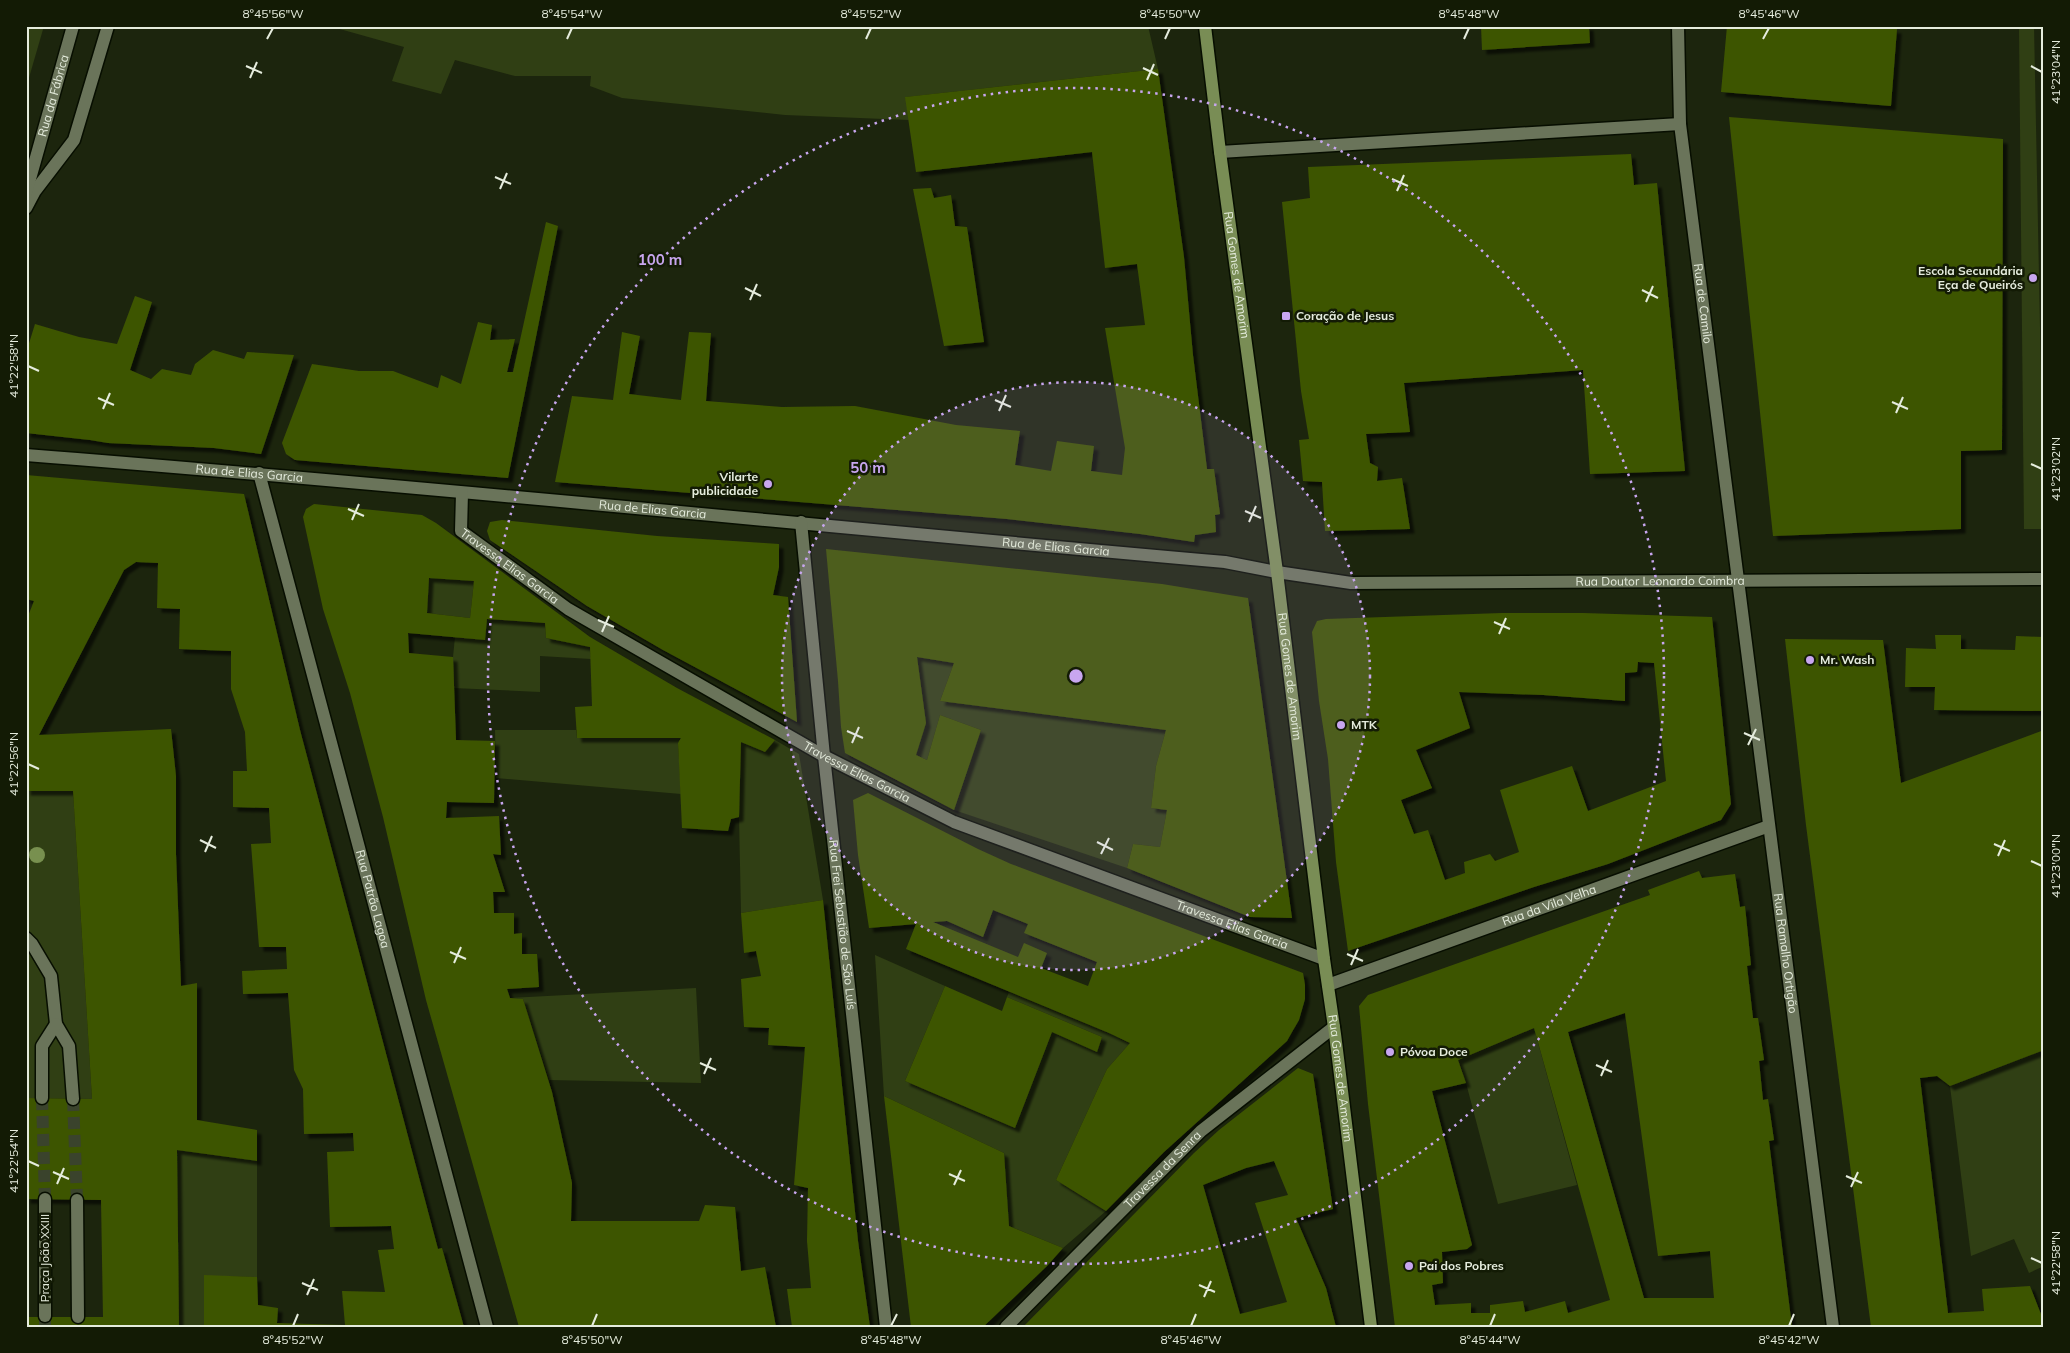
<svg xmlns="http://www.w3.org/2000/svg" width="2070" height="1353" viewBox="0 0 2070 1353" font-family="Mulish,sans-serif">
<style>
.green{fill:#303f14}
.building{fill:#3e5406;fill-rule:evenodd;filter:url(#shadow)}
.lines{fill:none;stroke-linecap:round;stroke-linejoin:round}
.minor-tunnel{stroke:#3a432c;stroke-width:12;stroke-dasharray:12 6;stroke-linecap:butt}
.service-casing{stroke:#070e00;stroke-width:15}
.pedestrian-casing{stroke:#070e00;stroke-width:15}
.minor-casing{stroke:#070e00;stroke-width:15}
.tertiary-casing{stroke:#070e00;stroke-width:15}
.secondary-casing{stroke:#070e00;stroke-width:15}
.service{stroke:#6a745a;stroke-width:12}
.pedestrian{stroke:#6a745a;stroke-width:12}
.minor{stroke:#6a745a;stroke-width:12}
.tertiary{stroke:#6a745a;stroke-width:12}
.secondary{stroke:#798d55;stroke-width:12}
.tree{fill:#78904f}
.ticks{fill:none;stroke:#e5ecdd;stroke-width:2}
.ring{fill:none;stroke:#c8a6ef;stroke-width:2.5;stroke-dasharray:2.5 5}
.poi-dot{fill:#c8a6ef;stroke:#131b05;stroke-width:2}
.labels{text-anchor:middle;stroke-width:5;stroke-linejoin:round;paint-order:stroke}
.street-label{font-size:12px;fill:#e5ecdd;stroke:#131b05}
.poi-label{font-size:12px;font-weight:bold;fill:#e5ecdd;stroke:#131b05;text-anchor:start}
.centre{fill:#c8a6ef;stroke:#131b05;stroke-width:2.5}
.ring-label{font-size:15px;text-anchor:middle;font-weight:bold;fill:#c8a6ef;stroke:#131b05;stroke-width:5;stroke-linejoin:round;paint-order:stroke}
.neatline{fill:none;stroke:#e5ecdd;stroke-width:2}
.ticks-label{font-size:12px;text-anchor:middle;fill:#e5ecdd}
</style>
<defs>
<filter id="shadow"><feDropShadow dx="4.5" dy="4.5" stdDeviation="1" flood-color="#0009"/></filter>
</defs>
<rect width="100%" height="100%" fill="#1c250d"/>
<!-- green -->
<g class="green">
<path d="M26,26H44L26,88Z"/>
<path d="M329,26H1148L1158,69L906,97L909,120L785,115L622,98L590,86L591,76H515L455,60L441,94L392,81L404,47Z"/>
<path d="M2019,26H2034L2044,529H2024Z"/>
<path d="M429,578L474,581L470,618L427,613Z"/>
<path d="M487,619L545,623L546,638L590,647L591,659L540,656V692L453,688V657L455,637L485,640Z"/>
<path d="M917,657L954,663L940,701L1166,730L1156,766L1151,808L1167,810L1160,847L1133,844L1127,868L954,810L981,730L940,715L927,760L916,755L926,723Z"/>
<path d="M495,730H576L577,738H681L678,743L681,794L496,778Z"/>
<path d="M775,740L799,754L823,900L741,913L739,817L741,742L765,752Z"/>
<path d="M26,791H73L92,1099L26,1098Z"/>
<path d="M875,955L945,986L905,1081L1015,1128L1052,1032L1097,1052L1102,1037L1007,997L1009,992L1109,1033L1130,1043L1107,1069L1056,1180L1106,1211L1063,1248L1009,1226L1004,1153L884,1096Z"/>
<path d="M696,988L701,1083L549,1080L523,999L510,998Z"/>
<path d="M1534,1028L1577,1185L1498,1204L1466,1083L1458,1060Z"/>
<path d="M2044,1050V1266L2029,1273L2014,1239L1971,1256L1950,1086Z"/>
<path d="M177,1150L257,1161V1277L204,1276V1327H179Z"/>
</g>
<!-- building -->
<g class="building">
<path d="M1481,26H1589L1590,43L1482,50Z"/>
<path d="M1727,26H1859L1897,29L1891,106L1721,92Z"/>
<path d="M1158,69L1184,257L1193,355L1207,469H1214L1220,514L1215,515L1216,532L1195,535L1194,542L1140,534L1007,519L555,482L572,396L613,400L622,332L640,336L629,394L681,400L689,332L711,333L706,401L782,407L855,406L956,425L1020,431L1015,465L1051,471L1057,441L1094,446L1091,471L1122,475L1125,448L1105,328L1145,325L1137,264L1105,268L1092,152L916,172L905,97Z"/>
<path d="M1729,117L2003,139L2002,450L1961,451V529L1773,536Z"/>
<path d="M1631,154L1634,185L1657,183L1685,471L1590,474L1583,370L1404,383L1410,432L1366,434L1370,463L1378,467L1377,481L1402,478L1410,529L1325,531L1322,482L1303,481L1299,440L1309,439L1301,391L1282,202L1310,198L1308,167Z"/>
<path d="M931,188L934,198L951,195L955,226L967,227L984,342L944,346L913,189Z"/>
<path d="M546,222L558,226L508,478L295,460L286,454L282,443L312,364L359,371H393L438,388L441,375L461,384L478,322L492,325L490,340L515,339L507,372H513Z"/>
<path d="M135,296L152,302L130,370L151,379L162,369L191,375L195,364L213,350L244,359L247,352L294,355L261,454L214,448L108,443L90,440L26,433V353L35,324L79,337L117,344Z"/>
<path d="M26,475L244,494L300,730L438,1249L442,1248L464,1327H204V1275L257,1277L258,1305L278,1308L277,1323L345,1325L342,1291L385,1292L378,1250L394,1249L391,1226L330,1227L327,1152L354,1151L353,1133L304,1134L303,1089L294,1070L288,993L243,994L242,971L287,969L286,947H259L251,844L271,843L269,808L233,807V771H247L245,732L231,689V651L179,649L180,609L157,608L158,563L136,562L124,570L39,735L171,729L176,776V854L181,986L197,983V1120L257,1130V1161L177,1150L179,1327H26V1317H103L101,1200L26,1199V1098L92,1099L73,791H26V621L34,601L26,599Z"/>
<path d="M314,504L422,515L436,523L590,637L677,688L775,740L765,752L741,742L739,817L731,819L728,831L682,828L678,743L681,738H577L575,707L592,706L590,647L546,638L545,623L487,619L485,640L408,633L409,653L453,657L456,740L495,741L494,803L447,802L446,818L499,816L501,855L493,854L505,892H493L494,913H514V934L522,933V954H537L539,987L507,989L510,998L523,999L552,1092L572,1183L571,1221H699L705,1205L735,1207L741,1271L765,1267L776,1327H519L426,1000L383,817L350,693L323,609L303,517L306,509ZM429,578L474,581L470,618L427,613Z"/>
<path d="M502,520L657,536L779,544V567L773,595L788,597L797,722L663,650L587,606L490,540L487,531L490,522Z"/>
<path d="M826,549L1162,584L1248,598L1292,918L1250,917L1127,868L1133,844L1160,847L1167,810L1151,808L1156,766L1166,730L940,701L954,663L917,657L926,723L916,755L927,760L940,715L981,730L954,810L845,753L841,727L838,681Z"/>
<path d="M1502,613H1583L1712,617L1731,804L1721,820L1608,864L1534,887L1348,951L1336,862L1328,759L1319,701L1312,632L1317,621L1326,619ZM1638,662L1654,663L1666,781L1588,811L1572,766L1500,790L1519,852L1495,861L1490,854L1464,862L1465,873L1445,880L1428,830L1414,834L1401,800L1432,788L1416,750L1470,728L1459,692L1543,695L1625,701V673L1637,672Z"/>
<path d="M1935,635H1961V649L2015,650L2016,636L2043,637V711L1934,710L1935,687H1905L1906,648L1936,649Z"/>
<path d="M1785,639L1883,640L1901,783L2044,730V1050L1950,1086L1937,1076L1920,1078L1948,1313L1984,1311L1982,1289L2030,1286L2044,1322V1327H1871L1806,825Z"/>
<path d="M868,793L978,849L1011,864L1303,973L1305,985V999L1299,1020L1292,1032L1287,1041L1164,1152L1106,1211L1056,1180L1107,1069L1130,1043L1109,1033L906,949L916,924L869,928L858,855L853,800ZM993,910L1028,924L1024,933L1097,962L1088,986L1041,968L1047,953L1024,943L1018,957L933,922L947,921L983,937Z"/>
<path d="M1699,871L1702,878L1735,874L1740,907L1745,906L1751,965L1747,966L1753,1018H1758L1764,1060L1759,1061L1763,1100L1768,1099L1774,1140L1769,1141L1792,1327H1395L1368,1104L1359,1006L1368,995L1650,895L1648,890ZM1625,1013L1658,1256L1710,1251L1714,1298H1644L1568,1032ZM1534,1028L1610,1300L1568,1313L1565,1301L1525,1312L1523,1301L1490,1305V1313H1471V1303L1435,1305L1432,1285L1443,1283L1442,1252L1467,1249L1472,1245L1432,1091L1466,1083L1458,1060Z"/>
<path d="M823,900L858,1241L870,1327H792L787,1289L811,1288L807,1241L808,1188L794,1185L805,1047L768,1045L769,1028L744,1027L741,979L761,976L756,951L744,953L741,913Z"/>
<path d="M945,986L1002,1011L1007,997L1102,1037L1097,1052L1052,1032L1015,1128L905,1081Z"/>
<path d="M1298,1068L1313,1074L1333,1209L1296,1218L1326,1288L1336,1327H1023L1194,1153L1219,1130ZM1274,1161L1288,1195L1255,1203L1287,1302L1240,1314L1203,1185L1246,1168Z"/>
<path d="M884,1096L1004,1153L1009,1226L1063,1248L1047,1266L983,1327H911Z"/>
</g>
<g class="lines">
<!-- minor-tunnel -->
<g class="minor-tunnel">
<path d="M42,1098L45,1199"/>
<path d="M73,1099L77,1200"/>
<path d="M45,1316V1327"/>
</g>
<!-- service casing -->
<g class="service-casing">
<path id="service" d="M26,208L35,191L74,140L108,26"/>
</g>
<!-- pedestrian casing -->
<g class="pedestrian-casing">
<g id="pedestrian">
<path id="s1" d="M1006,1327L1201,1131L1334,1027"/>
</g>
</g>
<!-- minor casing -->
<g class="minor-casing">
<g id="minor">
<path id="s2" d="M1678,26L1680,124L1833,1327"/>
<path d="M1220,152L1680,124"/>
<path id="s3" d="M26,193L73,26"/>
<path id="s4" d="M26,455C426,486 825,527 1225,562L1277,572"/>
<path id="s5" d="M259,473L487,1327"/>
<path id="s6" d="M462,493L461,531L568,609L824,756L954,822L1324,959"/>
<path id="s7" d="M801,522L824,756L886,1327"/>
<path d="M26,938L32,944L51,976L56,1024L69,1046L73,1099"/>
<path id="s8" d="M1328,985L1769,826"/>
<path d="M42,1098V1046L56,1024"/>
<path d="M45,1199V1316"/>
<path d="M77,1200L78,1317"/>
</g>
</g>
<!-- tertiary casing -->
<g class="tertiary-casing">
<g id="tertiary">
<path id="s9" d="M1277,572L1351,583L2044,579"/>
</g>
</g>
<!-- secondary casing -->
<g class="secondary-casing">
<g id="secondary">
<path id="s10" d="M1205,26L1220,152L1277,572L1324,959L1335,1034L1371,1327"/>
</g>
</g>
<!-- service -->
<use href="#service" class="service"/>
<!-- pedestrian -->
<use href="#pedestrian" class="pedestrian"/>
<!-- minor -->
<use href="#minor" class="minor"/>
<!-- tertiary -->
<use href="#tertiary" class="tertiary"/>
<!-- secondary -->
<use href="#secondary" class="secondary"/>
</g>
<!-- trees -->
<circle class="tree" cx="37" cy="855" r="8"/>
<!-- ticks -->
<path class="ticks" d="M267,39L273,28M567,39L572,28M866,39L871,28M1165,39L1170,28M1464,39L1469,28M1763,39L1769,28M246,66L262,73M2031,66L2042,72M1143,68L1158,75M250,78L257,62M1147,80L1154,64M495,177L511,184M1392,179L1408,186M500,189L507,173M1397,191L1404,175M745,288L761,296M1642,290L1658,298M750,300L757,284M1646,302L1653,286M28,366L39,371M98,398L114,405M995,400L1011,407M1892,402L1908,409M103,409L110,393M999,411L1006,395M1896,413L1903,397M2031,464L2042,469M348,509L364,516M1245,511L1261,518M352,520L359,504M1249,522L1256,506M598,620L614,627M1494,622L1510,629M602,632L609,616M1499,634L1506,618M847,731L863,738M1744,733L1760,740M852,743L859,727M1748,745L1756,729M28,764L39,769M200,840L216,848M1097,842L1113,850M1994,844L2010,851M205,852L212,836M1101,854L1109,838M1998,856L2005,840M2031,861L2042,866M450,952L466,959M1347,954L1363,961M454,963L461,947M1351,965L1358,949M700,1063L716,1070M1596,1065L1612,1072M704,1074L711,1058M1601,1076L1608,1060M28,1161L39,1166M53,1172L69,1179M949,1174L965,1181M1846,1176L1862,1183M57,1184L64,1168M954,1185L961,1170M1851,1187L1858,1172M2031,1258L2042,1263M302,1283L318,1290M1199,1285L1215,1292M307,1295L314,1279M1204,1297L1211,1281M293,1326L298,1314M592,1326L597,1314M891,1326L897,1314M1191,1326L1196,1314M1490,1326L1495,1314M1789,1326L1794,1314"/>
<!-- distance rings -->
<circle cx="1076" cy="676" r="294" fill="#c8a6ef" fill-opacity=".12"/>
<g class="ring">
<circle cx="1076" cy="676" r="294"/>
<circle cx="1076" cy="676" r="588"/>
</g>
<!-- markers -->
<g class="poi-dot">
<circle cx="2033" cy="278" r="5"/>
<rect x="1281" y="311" width="10" height="10" rx="2.5"/>
<circle cx="768" cy="484" r="5"/>
<circle cx="1810" cy="660" r="5"/>
<circle cx="1341" cy="725" r="5"/>
<circle cx="1390" cy="1052" r="5"/>
<circle cx="1409" cy="1266" r="5"/>
</g>
<g class="labels">
<!-- street labels -->
<g class="street-label">
<text dy="4" stroke="none"><textPath href="#s3" startOffset="101">Rua da Fábrica</textPath></text>
<text dy="4" stroke="none"><textPath href="#s10" startOffset="251">Rua Gomes de Amorim</textPath></text>
<text dy="4" stroke="none"><textPath href="#s2" startOffset="279">Rua de Camilo</textPath></text>
<text dy="4" stroke="none"><textPath href="#s4" startOffset="224">Rua de Elias Garcia</textPath></text>
<text dy="4" stroke="none"><textPath href="#s4" startOffset="629">Rua de Elias Garcia</textPath></text>
<text dy="4" stroke="none"><textPath href="#s4" startOffset="1034">Rua de Elias Garcia</textPath></text>
<text dy="4" stroke="none"><textPath href="#s6" startOffset="98">Travessa Elias Garcia</textPath></text>
<text dy="4" stroke="none"><textPath href="#s9" startOffset="384">Rua Doutor Leonardo Coimbra</textPath></text>
<text dy="4" stroke="none"><textPath href="#s10" startOffset="656">Rua Gomes de Amorim</textPath></text>
<text dy="4" stroke="none"><textPath href="#s6" startOffset="502">Travessa Elias Garcia</textPath></text>
<text dy="4" stroke="none"><textPath href="#s5" startOffset="441">Rua Patrão Lagoa</textPath></text>
<text dy="4" stroke="none"><textPath href="#s8" startOffset="235">Rua da Vila Velha</textPath></text>
<text dy="4" stroke="none"><textPath href="#s7" startOffset="405">Rua Frei Sebastião de São Luís</textPath></text>
<text dy="4" stroke="none"><textPath href="#s6" startOffset="908">Travessa Elias Garcia</textPath></text>
<text dy="4" stroke="none"><textPath href="#s2" startOffset="934">Rua Ramalho Ortigão</textPath></text>
<text dy="4" stroke="none"><textPath href="#s10" startOffset="1061">Rua Gomes de Amorim</textPath></text>
<text dy="4" stroke="none"><textPath href="#s1" startOffset="222">Travessa da Senra</textPath></text>
<text transform="translate(45 1258) rotate(-90)" y="4">Praça João XXIII</text>
</g>
<!-- poi labels -->
<g class="poi-label">
<text x="2023" y="275" text-anchor="end">Escola Secundária<tspan x="2023" dy="14">Eça de Queirós</tspan></text>
<text x="1296" y="320">Coração de Jesus</text>
<text x="758" y="481" text-anchor="end">Vilarte<tspan x="758" dy="14">publicidade</tspan></text>
<text x="1820" y="664">Mr. Wash</text>
<text x="1351" y="729">MTK</text>
<text x="1400" y="1056">Póvoa Doce</text>
<text x="1419" y="1270">Pai dos Pobres</text>
</g>
</g>
<circle cx="1076" cy="676" r="8" class="centre"/>
<g class="ring-label">
<text x="660" y="265">100 m</text>
<text x="868" y="473">50 m</text>
</g>
<!-- border -->
<rect width="2070" height="1353" fill="none" stroke="#131b05" stroke-width="55"/>
<rect x="28" y="28" width="2014" height="1298" class="neatline"/>
<g class="ticks-label">
<text x="273" y="18">8°45'56"W</text>
<text x="572" y="18">8°45'54"W</text>
<text x="871" y="18">8°45'52"W</text>
<text x="1170" y="18">8°45'50"W</text>
<text x="1469" y="18">8°45'48"W</text>
<text x="1769" y="18">8°45'46"W</text>
<text transform="translate(2056 72) rotate(-90)" y="4">41°23'04"N</text>
<text transform="translate(14 366) rotate(-90)" y="4">41°22'58"N</text>
<text transform="translate(2056 469) rotate(-90)" y="4">41°23'02"N</text>
<text transform="translate(14 764) rotate(-90)" y="4">41°22'56"N</text>
<text transform="translate(2056 866) rotate(-90)" y="4">41°23'00"N</text>
<text transform="translate(14 1161) rotate(-90)" y="4">41°22'54"N</text>
<text transform="translate(2056 1263) rotate(-90)" y="4">41°22'58"N</text>
<text x="293" y="1344">8°45'52"W</text>
<text x="592" y="1344">8°45'50"W</text>
<text x="891" y="1344">8°45'48"W</text>
<text x="1191" y="1344">8°45'46"W</text>
<text x="1490" y="1344">8°45'44"W</text>
<text x="1789" y="1344">8°45'42"W</text>
</g>
</svg>
